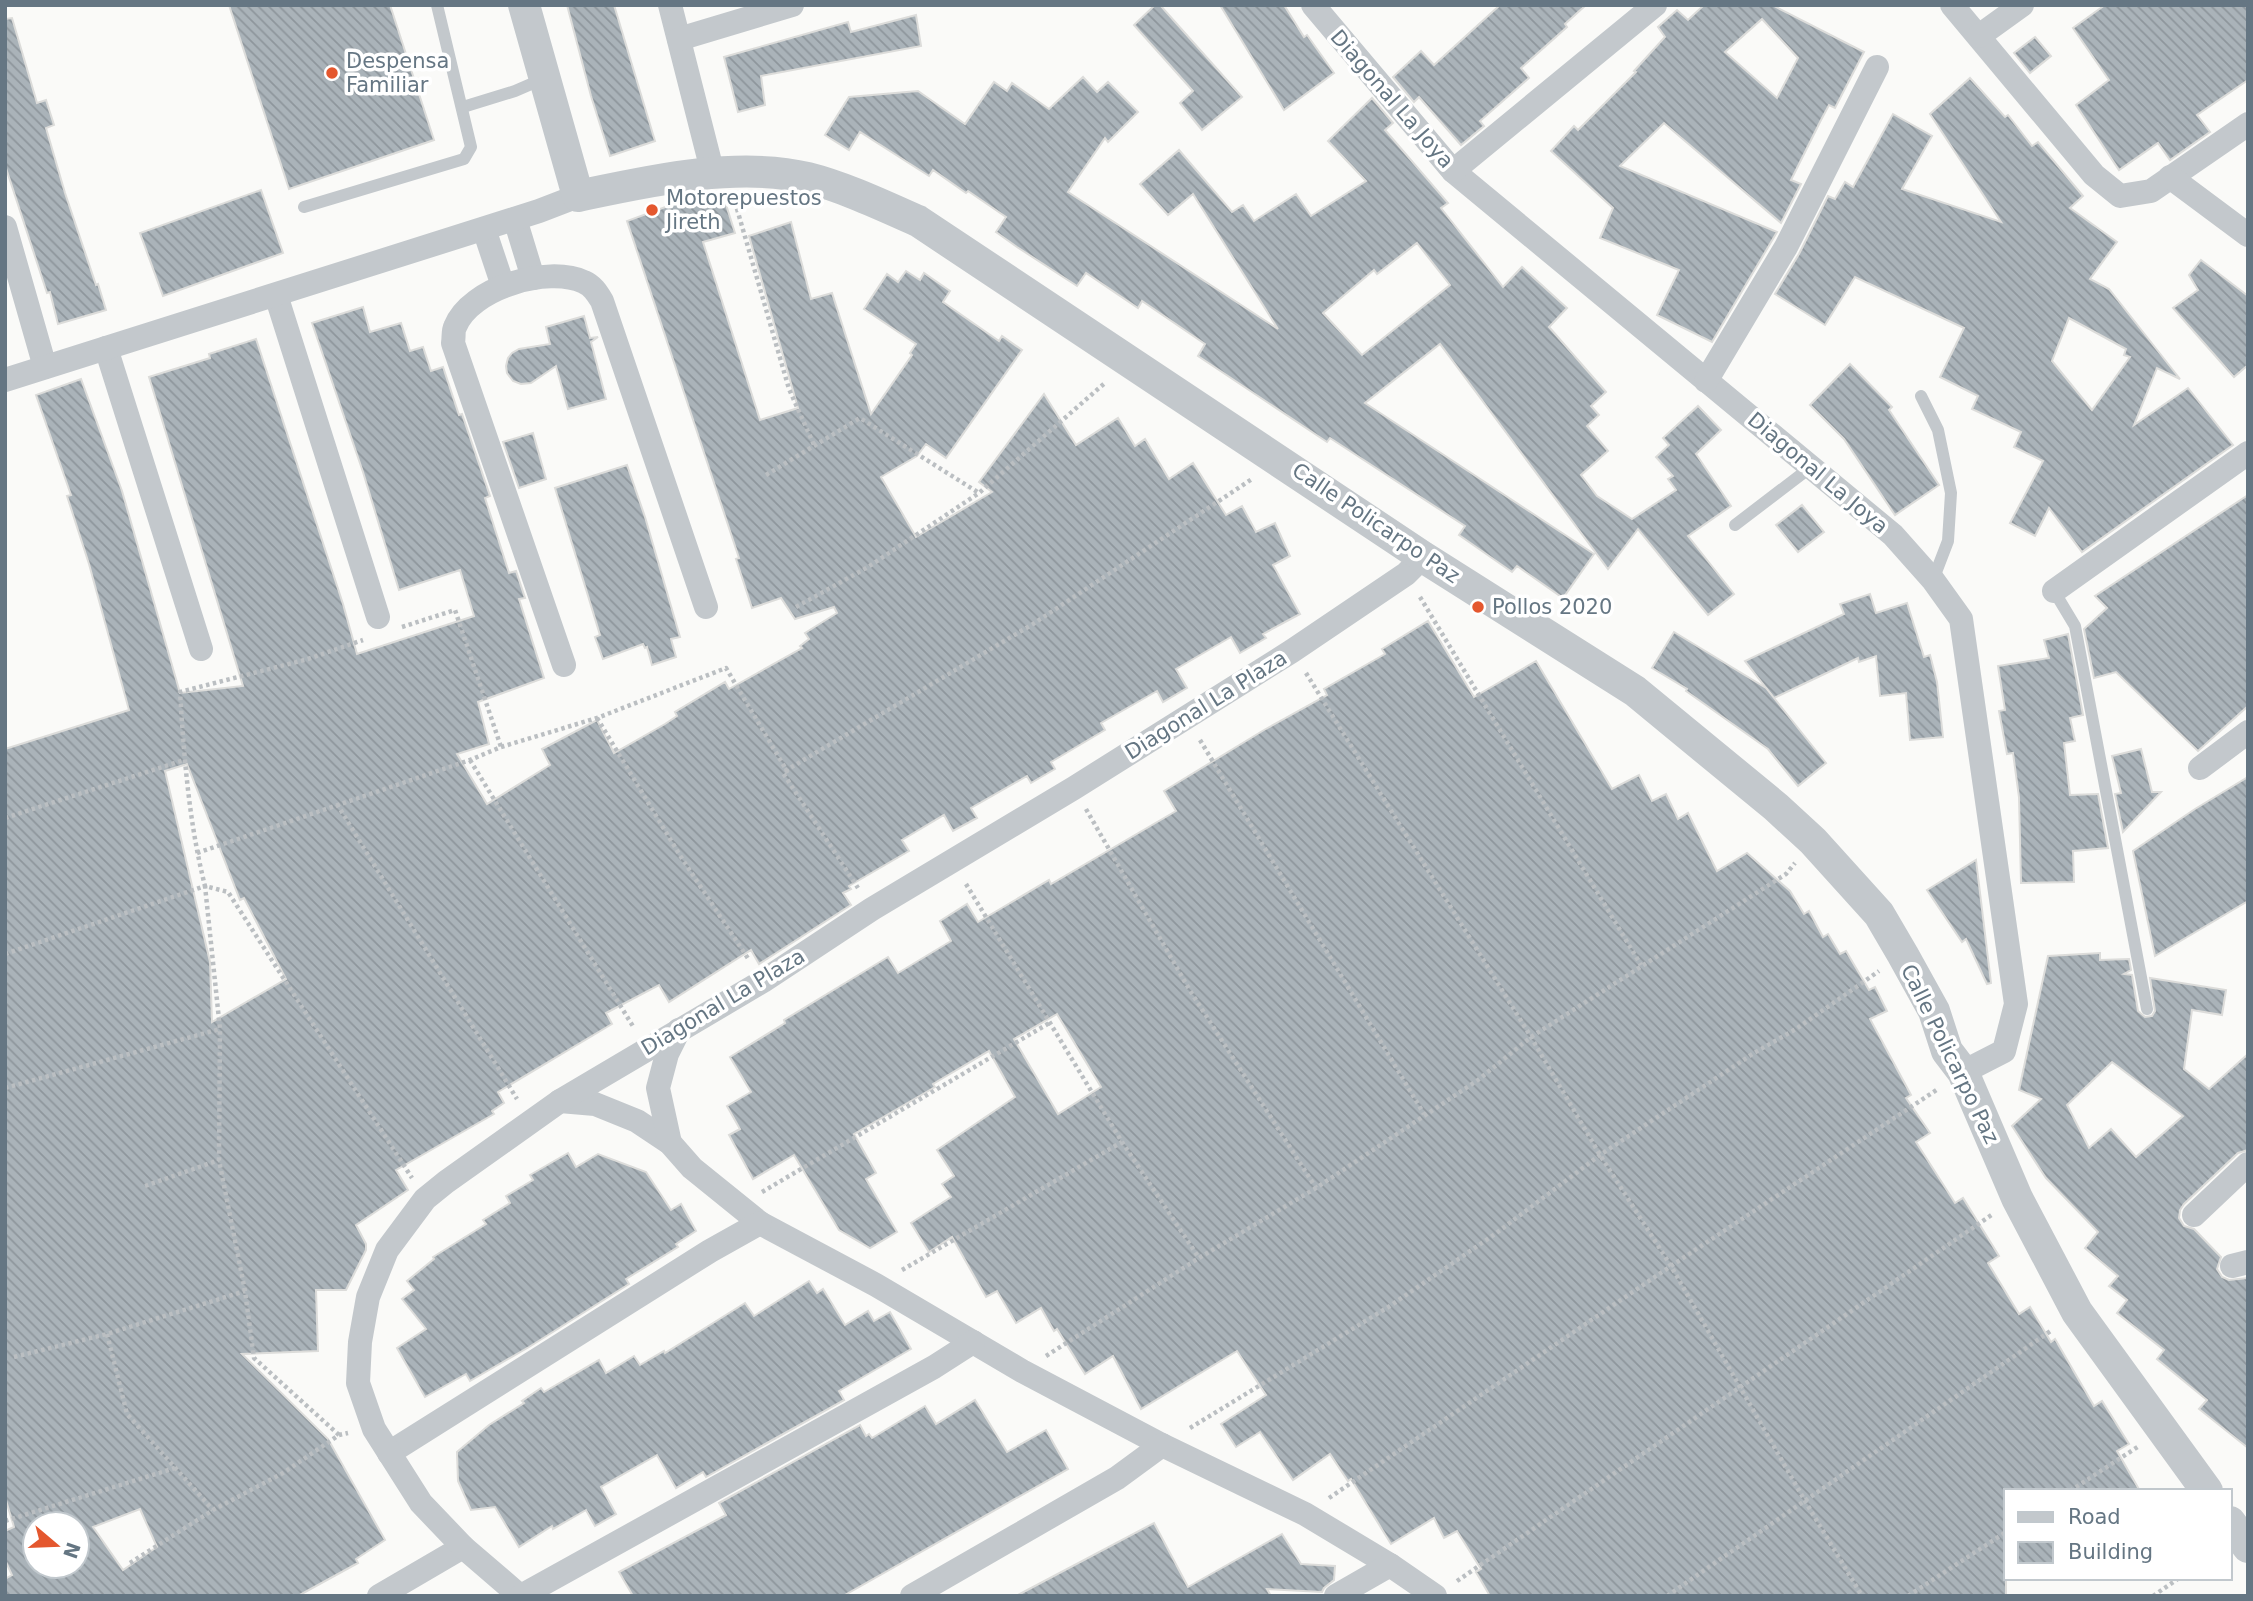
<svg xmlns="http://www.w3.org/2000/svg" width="2253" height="1601" viewBox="0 0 2253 1601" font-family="'DejaVu Sans',sans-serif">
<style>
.building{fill:url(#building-back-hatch);stroke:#dcdcda;stroke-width:2;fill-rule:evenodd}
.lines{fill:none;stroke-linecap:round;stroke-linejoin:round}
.path{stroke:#bbbfc2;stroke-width:4.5;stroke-dasharray:3.5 3.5;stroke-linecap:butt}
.service{stroke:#c3c8cc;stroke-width:12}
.minor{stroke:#c3c8cc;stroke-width:24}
.tertiary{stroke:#c3c8cc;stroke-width:32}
.poi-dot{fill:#e4572e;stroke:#fff;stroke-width:2.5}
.labels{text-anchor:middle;stroke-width:7;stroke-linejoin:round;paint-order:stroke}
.poi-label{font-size:21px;fill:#657683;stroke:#fff;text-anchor:start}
.street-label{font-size:21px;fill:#657683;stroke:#fff}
</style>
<defs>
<pattern id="building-back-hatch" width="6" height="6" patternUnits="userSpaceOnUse" patternTransform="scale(1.75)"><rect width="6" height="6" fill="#aab3b9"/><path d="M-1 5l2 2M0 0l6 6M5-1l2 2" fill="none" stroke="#8e969c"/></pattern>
</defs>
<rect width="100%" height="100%" fill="#fafaf8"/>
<!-- building -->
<g class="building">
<path d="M229,5H390L434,140L289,189Z"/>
<path d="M567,5H614L655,141L610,156L591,96Z"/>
<path d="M1155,5H1160L1242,97L1202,130L1180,103L1193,91L1134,25Z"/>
<path d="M1220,5H1284L1304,37L1307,35L1334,73L1284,110Z"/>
<path d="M1500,5H1586L1565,24L1567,27L1521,68L1529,78L1480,121L1484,126L1461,145L1419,97L1414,102L1393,77L1421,51L1434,65Z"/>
<path d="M1704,5H1779L1776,7L1864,52L1835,108L1829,105L1821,120L1791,180L1801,184L1781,223L1664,123L1620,166L1777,232L1712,342L1657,315L1679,270L1600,238L1613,208L1551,151L1574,126L1578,130L1636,72L1634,71L1665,37L1658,27L1677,10L1688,20ZM1762,19L1798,58L1777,98L1725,52Z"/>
<path d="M2105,5H2248V80L2197,115L2210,132L2170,160L2158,143L2119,170L2076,105L2109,80L2073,28Z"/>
<path d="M916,15L921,46L761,76L765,105L738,112L724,57L848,22L851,32Z"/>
<path d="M12,18L37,103L46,100L54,125L46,128L65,193L96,285L98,284L106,310L58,324L50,292L47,293L5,165V19Z"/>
<path d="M2035,37L2051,56L2030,73L2014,53Z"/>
<path d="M1083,77L1097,92L1108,82L1138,112L1108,142L1105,138L1068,192L1278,329L1193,194L1168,215L1140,184L1179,150L1232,212L1243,205L1254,221L1296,194L1311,216L1366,181L1328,141L1372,98L1393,123L1385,130L1448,203L1441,208L1503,287L1522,267L1567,308L1549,327L1606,392L1591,406L1599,415L1587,426L1608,451L1581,475L1597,496L1632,519L1676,490L1668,479L1673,476L1656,457L1669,445L1663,438L1698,406L1721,430L1696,454L1731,506L1688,536L1734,594L1708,615L1638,529L1608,569L1440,344L1365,403L1594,554L1563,598L1517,566L1512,572L1459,535L1465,526L1330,438L1327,442L1198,356L1205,344L1142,301L1138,308L1086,273L1077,286L1017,247L996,232L1006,217L968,191L966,193L933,170L929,176L860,132L849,150L825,135L849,97L918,91L965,124L994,82L1007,91L1012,83L1049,109ZM1417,243L1450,285L1362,355L1323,313L1374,270L1377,274Z"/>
<path d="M1970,78L2005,117L2008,115L2032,146L2038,142L2083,196L2070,208L2117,242L2090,279L2109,289L2180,379L2157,368L2134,425L2188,388L2233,445L2082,552L2049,508L2035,536L2010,523L2043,461L2014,447L2021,432L1972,409L1978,396L1940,377L1964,328L1855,277L1825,325L1775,294L1799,254L1828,196L1835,199L1845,182L1853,187L1893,114L1932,136L1902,189L2001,222L1930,114ZM2069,318L2126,349L2124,355L2130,357L2092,410L2052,361Z"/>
<path d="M261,190L283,253L163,296L140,233Z"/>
<path d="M722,192L735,233L703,242L760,420L798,408L749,236L791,222L811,299L832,293L871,414L912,355L910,353L916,344L864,309L887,274L898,282L906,271L920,280L924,273L950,291L943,302L999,341L1002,336L1022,350L946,458L926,444L917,456L881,477L916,537L992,492L979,482L1044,394L1076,445L1118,418L1135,446L1145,439L1169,479L1193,463L1226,515L1242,506L1256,532L1275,523L1290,556L1273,565L1300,614L1263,634L1266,638L1240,653L1231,637L1176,669L1187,688L1163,702L1157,691L1101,723L1105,730L1051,762L1055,769L1031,783L1027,776L971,808L977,818L953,831L944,815L902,840L909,851L849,886L851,889L843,893L851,905L759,964L751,950L669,1002L659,985L606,1013L612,1024L498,1092L504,1103L492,1111L494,1114L396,1170L408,1190L356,1225L366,1244V1250L346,1290H316L318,1351L242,1354L328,1439L385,1540L356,1559L358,1563L298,1596H5V1579L12,1575L5,1560V1531L14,1527L5,1497V749L129,710L89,564L67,496L71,495L36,395L81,379L122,491L180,693L243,686L149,377L210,358L209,354L256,339L343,604L357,654L474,616L460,570L399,590L363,472L312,323L363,307L370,332L401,323L410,351L423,347L431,371L443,367L459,415L462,414L490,496L485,498L509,573L516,571L525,598L519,599L544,678L478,702L489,744L457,754L487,804L550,765L542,749L597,720L614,753L665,724L677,716L675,712L725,682L729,689L802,648L800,646L809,639L805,633L837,613L834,607L795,619L781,598L752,608L736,559L739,558L627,221L679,202ZM187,764L240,900L244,898L286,979L212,1022L210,962L165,771ZM140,1509L157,1547L123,1570L93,1527ZM35,1524H77V1566H35Z"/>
<path d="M2201,260L2248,296V365L2234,377L2173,308L2198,290L2189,275Z"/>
<path d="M584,316L590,338L598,337L591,342L606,399L568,409L556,366L531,383L521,384L513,381L507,373L506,366L508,358L512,353L519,349L550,344L546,327Z"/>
<path d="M1850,364L1892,407L1889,410L1939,485L1895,515L1844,439L1810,405Z"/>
<path d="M533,433L546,479L519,488L503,442Z"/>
<path d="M627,465L645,517L680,637L671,639L676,657L652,665L647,647L645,648L643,644L603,659L595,637L600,635L555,488Z"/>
<path d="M2248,495V706L2198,751L2116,672L2094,678L2084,629L2107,608L2095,596Z"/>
<path d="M1802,505L1824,532L1798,552L1776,525Z"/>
<path d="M1870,594L1876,613L1907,603L1924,657L1930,655L1937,682L1943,737L1910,740L1906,693L1880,696L1876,656L1859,662L1858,658L1774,698L1745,661L1844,614L1840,604Z"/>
<path d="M1428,621L1474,697L1536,661L1612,789L1639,775L1652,801L1666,794L1678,819L1688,813L1717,871L1747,853L1790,891L1804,914L1809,911L1823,937L1828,934L1840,954L1846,951L1869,990L1875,987L1887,1011L1870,1019L1911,1095L1906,1098L1930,1133L1916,1142L1955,1203L1963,1198L1999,1256L1988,1263L2019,1314L2030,1307L2051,1342L2055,1339L2094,1406L2102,1401L2129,1444L2117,1451L2140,1491H2006V1596H1490L1476,1572L1481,1569L1457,1531L1444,1538L1434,1518L1391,1544L1351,1479L1348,1481L1330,1454L1293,1480L1260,1432L1236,1447L1221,1424L1266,1395L1237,1351L1141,1409L1113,1356L1085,1374L1057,1329L1054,1331L1041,1308L1016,1323L997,1291L986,1297L952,1237L929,1252L911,1223L951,1197L942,1184L954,1176L937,1150L1015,1097L989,1051L933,1084L935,1087L854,1134L876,1173L866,1179L897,1232L870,1248L839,1230L794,1155L753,1179L729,1135L740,1129L727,1106L751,1092L730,1057L785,1023L784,1020L888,957L898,973L951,941L940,921L967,904L978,922L1049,880L1051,884L1176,811L1164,791L1264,730L1327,695L1324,689L1385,654L1382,649ZM1057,1014L1101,1087L1058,1114L1014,1039Z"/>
<path d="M1674,632L1766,688L1826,763L1798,786L1768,749L1686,691L1687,689L1652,668Z"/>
<path d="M2068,634L2083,715L2070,718L2075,741L2064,743L2070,795L2098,794L2108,848L2073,851L2074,882L2021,883L2019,797L2013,753L2007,754L1999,711L2005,710L1998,666L2049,658L2044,640Z"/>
<path d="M2141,749L2152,792H2161L2123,832L2115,794L2121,793L2112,756Z"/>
<path d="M2248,777V901L2155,956L2133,851L2195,809Z"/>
<path d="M1976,860L1991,983L1987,984L1966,939L1962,942L1927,890Z"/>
<path d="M2100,953V960L2129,959L2131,970L2124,974L2132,975L2138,1011L2145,1017L2152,1016L2155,1011L2150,978L2226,990L2222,1015L2192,1010L2184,1069L2209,1089L2248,1054V1150L2238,1153L2184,1204L2180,1210L2179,1218L2184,1226L2194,1229L2221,1257L2217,1269L2222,1277L2229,1280L2248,1278V1448L2199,1409L2207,1400L2157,1359L2164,1350L2117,1313L2127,1300L2109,1286L2118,1276L2085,1248L2098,1232L2046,1178L2012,1126L2041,1099L2019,1090L2048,956ZM2112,1062L2183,1116L2136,1157L2111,1129L2089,1148L2067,1105Z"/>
<path d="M568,1153L576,1167L598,1154L646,1172L671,1210L681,1204L696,1231L676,1244L678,1247L626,1279L629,1284L529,1347L470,1381L466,1374L425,1397L397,1348L426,1329L402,1299L414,1290L407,1281L434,1259L433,1257L486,1224L483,1220L510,1203L506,1196L533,1180L530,1175Z"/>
<path d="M809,1281L817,1293L823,1289L845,1325L868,1311L874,1321L890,1312L911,1349L839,1391L844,1400L706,1477L703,1472L676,1488L657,1455L601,1487L616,1514L595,1526L586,1510L553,1529L552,1526L519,1547L495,1507L471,1510L458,1481L457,1452L489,1425L524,1403L522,1401L541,1388L544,1392L599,1360L606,1373L634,1356L640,1365L664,1351L665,1353L745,1303L754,1316Z"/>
<path d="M975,1400L1007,1452L1046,1430L1068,1469L843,1596H633L619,1572L726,1515L719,1503L860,1425L866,1436L869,1434L872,1438L925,1406L936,1424Z"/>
<path d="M1154,1523L1188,1587L1282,1534L1301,1564L1335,1566L1334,1580L1324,1588L1322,1592L1267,1589L1271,1596H1016Z"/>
</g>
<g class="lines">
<!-- path -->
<g class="path">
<path d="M735,202L789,389L814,445"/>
<path d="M766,475L860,418L979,493"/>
<path d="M1420,597L1641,965"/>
<path d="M796,607L868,567L979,493L1106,382"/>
<path d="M402,627L455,610L501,747"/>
<path d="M1306,673L1531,1037L1600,1155L1671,1266L1805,1501L1862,1596"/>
<path d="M597,718L681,857L749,960"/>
<path d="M1200,740L1424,1114"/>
<path d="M470,760L634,1028"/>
<path d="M785,771L1033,624L1252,479"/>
<path d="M337,804L517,1099"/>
<path d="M1086,809L1189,989L1316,1188"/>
<path d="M5,818L184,760"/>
<path d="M197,853L470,760L501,747L597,718L726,668L787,771L783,773L858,888"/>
<path d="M966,884L1122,1142L1199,1258"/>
<path d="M5,954L205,886C189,823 184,757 180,692L308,659L363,640"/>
<path d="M5,1088L220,1029"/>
<path d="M145,1186L219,1160"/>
<path d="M762,1192L1051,1022"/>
<path d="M902,1270L1122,1142"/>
<path d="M107,1334L127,1414L213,1510"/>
<path d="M1046,1356L1199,1258L1316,1188L1478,1080L1531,1037L1786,874L1795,863"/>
<path d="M14,1357L107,1334L245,1291"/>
<path d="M1190,1428L1390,1306L1495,1234L1600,1155L1754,1053L1796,1029L1879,971"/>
<path d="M339,1435L254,1358L245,1291L219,1160L220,1029L205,886L228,892L412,1178"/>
<path d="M2070,1491L2139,1446"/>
<path d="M1329,1498L1671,1266L1938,1089"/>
<path d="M5,1521L175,1468"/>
<path d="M130,1563L213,1510L283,1473L339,1435L348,1433"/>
<path d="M1457,1581L1993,1214"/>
<path d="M1667,1596L2052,1330"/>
<path d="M1908,1596L2006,1532"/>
<path d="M2153,1596L2179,1578"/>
</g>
<!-- service -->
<g class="service">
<path d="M463,107L515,91L545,78"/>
<path d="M304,207L464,159L471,147L437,5"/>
<path d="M1921,396L1938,430L1951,493L1948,541L1933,580"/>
<path d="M1735,525L1811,467"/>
<path d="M2054,591L2075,626L2147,1009"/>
</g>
<!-- minor -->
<g class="minor">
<path d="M670,5L713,174"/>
<path d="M1313,5L1453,171L1893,535L1933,580L1961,619L2016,1004L2004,1051L1963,1072"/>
<path d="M1952,5L2094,175L2120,196L2151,191L2248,124"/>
<path d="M1979,36L2022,5"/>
<path d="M679,39L792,5"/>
<path d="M1453,171L1655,5"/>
<path d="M2170,177L2248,235"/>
<path d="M515,219L533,278"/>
<path d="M5,227L45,367"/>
<path d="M484,229L503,286"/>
<path d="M276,295L378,617"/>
<path d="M106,348L201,649"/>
<path d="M5,380L539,211L578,196"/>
<path d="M1706,381L1786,247L1877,67"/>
<path d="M2054,591L2248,453"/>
<path d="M564,665L453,343C454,337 453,331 455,327C470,288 548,265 584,282C593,286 597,293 602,301L706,607"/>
<path d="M2200,768L2248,732"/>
<path d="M560,1101L595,1104L637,1121L670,1143L692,1168L760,1223L876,1285L1022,1371L1162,1445L1305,1514L1390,1565L1435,1596"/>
<path d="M670,1143L658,1088L667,1054L679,1030"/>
<path d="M2194,1215L2248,1164"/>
<path d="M2232,1266L2248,1262"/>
<path d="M389,1453L710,1251L760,1223"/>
<path d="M379,1596L463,1547"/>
<path d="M520,1596L463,1547L421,1503L374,1429L358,1383L360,1342L368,1297L387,1250L425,1199L446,1182L560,1101L763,981L872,909L1074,788L1292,651L1406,574L1423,557"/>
<path d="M521,1596L934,1367L973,1342"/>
<path d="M912,1596L1117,1478L1162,1445"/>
<path d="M1336,1596L1390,1565"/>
</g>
<!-- tertiary -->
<g class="tertiary">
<path d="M524,5L578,196C649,181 736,161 808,178C844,187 884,206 918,221L1423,557L1635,691L1776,807L1813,841L1879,914L1903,955L1934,1011L1947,1051L1963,1072L2017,1198L2077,1312L2207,1491"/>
<path d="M2230,1522L2248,1547"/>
</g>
</g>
<!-- markers -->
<g class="poi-dot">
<circle cx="332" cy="73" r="7"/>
<circle cx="652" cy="210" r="7"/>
<circle cx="1478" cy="607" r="7"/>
</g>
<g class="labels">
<!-- poi labels -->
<g class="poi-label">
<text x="346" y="68">Despensa<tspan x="346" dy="24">Familiar</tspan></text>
<text x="666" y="205">Motorepuestos<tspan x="666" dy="24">Jireth</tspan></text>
<text x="1492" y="614">Pollos 2020</text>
</g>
<!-- street labels -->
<g class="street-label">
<text transform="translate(1392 99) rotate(49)" y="7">Diagonal La Joya</text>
<text transform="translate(1818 473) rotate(40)" y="7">Diagonal La Joya</text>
<text transform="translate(1376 523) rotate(34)" y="7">Calle Policarpo Paz</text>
<text transform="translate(1206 705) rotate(-32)" y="7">Diagonal La Plaza</text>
<text transform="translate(723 1002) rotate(-31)" y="7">Diagonal La Plaza</text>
<text transform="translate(1950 1054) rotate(64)" y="7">Calle Policarpo Paz</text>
</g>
</g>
<!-- border -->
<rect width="2253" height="1601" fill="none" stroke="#657683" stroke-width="14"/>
<!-- legend -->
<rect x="2004" y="1489" width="228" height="91" fill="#ffffff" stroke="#c1c8cd" stroke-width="2"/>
<rect x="2018" y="1512" width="35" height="10" fill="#c3c8cc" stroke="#c1c8cd" stroke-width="2"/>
<text x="2068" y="1524" font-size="21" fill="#657683">Road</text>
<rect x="2018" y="1542" width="35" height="21" fill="url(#building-back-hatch)" stroke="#c1c8cd" stroke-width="2"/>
<text x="2068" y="1559" font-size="21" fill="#657683">Building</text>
<!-- north arrow -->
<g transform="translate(56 1545) rotate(109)"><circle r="33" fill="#ffffff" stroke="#c1c8cd" stroke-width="2"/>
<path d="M0-5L12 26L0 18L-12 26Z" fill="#e4572e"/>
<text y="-10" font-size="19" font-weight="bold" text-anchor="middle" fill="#657683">N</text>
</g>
</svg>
